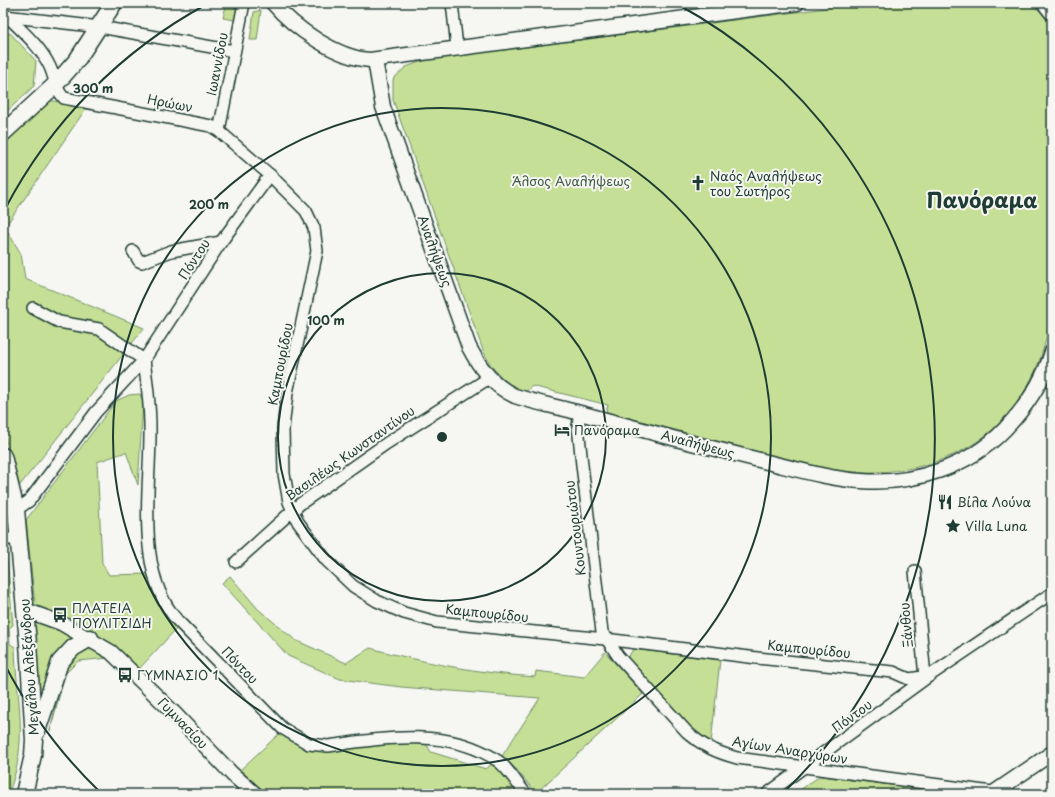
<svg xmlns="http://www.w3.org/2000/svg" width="1055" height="797" viewBox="0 0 1055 797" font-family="'Playpen Sans',sans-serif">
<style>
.green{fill:#c5e096;stroke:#728e65}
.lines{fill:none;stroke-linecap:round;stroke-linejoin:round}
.minor-casing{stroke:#1f3d34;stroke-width:14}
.tertiary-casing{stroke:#1f3d34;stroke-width:17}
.secondary-casing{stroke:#1f3d34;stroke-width:19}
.minor{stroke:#f6f6f2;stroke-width:11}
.tertiary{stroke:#f6f6f2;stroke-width:14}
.secondary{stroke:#f6f6f2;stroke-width:16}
.ring{fill:none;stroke:#1f3d34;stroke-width:2}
.labels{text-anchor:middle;stroke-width:4;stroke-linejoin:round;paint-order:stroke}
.street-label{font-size:13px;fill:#1f3d34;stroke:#f6f6f2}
.poi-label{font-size:13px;fill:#1f3d34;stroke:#f6f6f2;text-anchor:start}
.park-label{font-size:13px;fill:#405e48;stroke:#f6f6f2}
.town-label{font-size:21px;font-weight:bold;fill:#1f3d34;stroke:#f6f6f2}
.centre{fill:#1f3d34;stroke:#f6f6f2;stroke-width:2}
.ring-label{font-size:12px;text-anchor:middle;font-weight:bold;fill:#1f3d34;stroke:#f6f6f2;stroke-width:4;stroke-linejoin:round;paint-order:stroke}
</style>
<rect width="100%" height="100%" fill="#f6f6f2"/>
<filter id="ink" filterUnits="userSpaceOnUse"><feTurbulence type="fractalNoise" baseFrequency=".025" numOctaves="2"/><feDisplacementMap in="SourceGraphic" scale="8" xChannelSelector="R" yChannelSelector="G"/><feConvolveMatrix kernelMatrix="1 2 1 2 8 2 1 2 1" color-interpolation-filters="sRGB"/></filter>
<g filter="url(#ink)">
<!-- green -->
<g class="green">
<path d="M866,3H1029L1040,11L1052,27V305C1039,431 942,489 821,468L606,412L608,405L532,386L523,394L517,393L492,367L484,353L393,100V79L406,67L425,60Z"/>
<path d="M226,6L237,8L235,20L223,18Z"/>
<path d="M261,10L257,40H250L254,12Z"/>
<path d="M3,31L11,34L36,61L34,86L3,115Z"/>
<path d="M48,100L87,107L5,227L21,254L25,279L144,328L17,489L3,427V145Z"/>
<path d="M140,394L143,402L138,485L126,452L97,462L102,563L109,575L147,574L156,601L176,629L139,669L111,644L68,620L35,605L26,520L116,401L129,395Z"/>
<path d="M3,546L6,547L13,625L9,628L10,644L15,647C16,700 30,742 8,794H3Z"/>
<path d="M230,576L258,609L295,640L346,663L370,648C424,663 479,673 535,677L536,671L584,677L605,652L643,694L536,793L517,770L502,756L540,698L401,687L340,679L288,656L222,583Z"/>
<path d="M34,620L47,622L71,637L51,664L41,697L39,696Z"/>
<path d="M89,649H94L109,658L78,661L65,674L50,731L66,660Z"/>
<path d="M633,649L720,660L711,743L684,722L628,658Z"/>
<path d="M280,733L300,745H371L425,742L431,752L486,769L494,762L521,794H267L240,770Z"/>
<path d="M820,776L962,794H794Z"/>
</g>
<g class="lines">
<!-- minor casing -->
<g class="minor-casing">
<g id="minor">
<path d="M452,3L457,47"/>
<path d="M5,16L100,27L234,51"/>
<path d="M7,16C22,31 41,47 50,67C55,78 55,89 64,98L211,126L219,131L270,175L306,211L314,228L317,251L287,393L283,429L284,474L289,502L298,522L326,560L353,586L377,601L404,613L437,622L605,639L757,658L893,672L909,679L929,676"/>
<path d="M219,131L244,3"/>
<path d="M133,251L139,261L142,262L171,251L221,242"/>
<path d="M33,308L59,322L99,329L144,360C147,382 150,404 150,427C151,487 134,571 177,620L282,728L309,744L328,746C383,738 449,727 498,761C509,769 517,784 526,794"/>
<path d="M580,413L578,426L582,465L602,632L618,656L687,732C704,747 716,752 737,758L1007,794"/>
<path d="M16,510L29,501L96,412L144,360L221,242L270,175"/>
<path d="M3,539H18"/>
<path d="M236,562L300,504L387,443L489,378"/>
<path d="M915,571L925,677"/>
<path d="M767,794L929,676L1052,593"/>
</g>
</g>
<!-- tertiary casing -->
<g class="tertiary-casing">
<g id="tertiary">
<path d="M273,3C294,28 337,58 370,60L797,3"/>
<path d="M1044,3L1052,13"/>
<path d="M375,60L383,107L469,347C480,368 493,386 515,396C536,403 559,407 580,413C613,422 647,431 680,440C711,448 743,456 775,464C803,471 832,479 861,481C913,485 969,467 1005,429C1027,406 1043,382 1052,352"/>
<path d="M25,610L61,623L111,652L174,713L232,774L255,794"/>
<path d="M992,794L1052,753"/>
</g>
</g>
<!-- secondary casing -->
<g class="secondary-casing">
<g id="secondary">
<path d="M3,133L55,85L77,60L114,3"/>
<path d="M3,456L16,510L28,643L34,740L33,755L24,794"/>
<path d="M37,731L60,662L73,648L90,638"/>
</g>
</g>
<!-- minor -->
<use href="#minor" class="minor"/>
<!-- tertiary -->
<use href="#tertiary" class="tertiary"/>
<!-- secondary -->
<use href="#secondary" class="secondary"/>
</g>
</g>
<!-- distance rings -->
<g class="ring">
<circle cx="442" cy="437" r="164"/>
<circle cx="442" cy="437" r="329"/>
<path d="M100 792A493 493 0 0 1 5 665M5 209A493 493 0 0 1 207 4M677 4A493 493 0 0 1 784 792"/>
</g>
<!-- icons -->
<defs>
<g id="church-bare" transform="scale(1.2)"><path d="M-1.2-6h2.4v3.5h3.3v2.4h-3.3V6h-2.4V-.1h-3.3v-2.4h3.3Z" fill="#1f3d34" stroke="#f6f6f2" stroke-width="2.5" paint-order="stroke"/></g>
<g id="hotel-bare" transform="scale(1.2)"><path d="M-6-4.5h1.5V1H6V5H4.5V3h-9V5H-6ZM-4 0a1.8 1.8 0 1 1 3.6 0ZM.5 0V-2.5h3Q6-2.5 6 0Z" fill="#1f3d34" stroke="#f6f6f2" stroke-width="2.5" paint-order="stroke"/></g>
<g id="restaurant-bare" transform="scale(1.2)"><path d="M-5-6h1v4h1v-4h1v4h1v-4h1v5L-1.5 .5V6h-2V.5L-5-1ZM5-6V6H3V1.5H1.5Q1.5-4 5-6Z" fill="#1f3d34" stroke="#f6f6f2" stroke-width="2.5" paint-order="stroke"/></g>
<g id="sight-bare" transform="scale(1.2)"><path d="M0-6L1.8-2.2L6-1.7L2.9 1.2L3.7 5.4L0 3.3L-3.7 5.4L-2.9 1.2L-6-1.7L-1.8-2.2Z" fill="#1f3d34" stroke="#f6f6f2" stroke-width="2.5" paint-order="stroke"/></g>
<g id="bus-bare" transform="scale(1.2)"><path d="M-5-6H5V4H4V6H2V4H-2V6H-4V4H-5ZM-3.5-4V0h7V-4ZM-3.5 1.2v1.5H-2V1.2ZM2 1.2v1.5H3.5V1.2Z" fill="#1f3d34" stroke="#f6f6f2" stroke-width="2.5" paint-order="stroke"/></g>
</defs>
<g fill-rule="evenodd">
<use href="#church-bare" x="698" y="183"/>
<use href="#hotel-bare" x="562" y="430"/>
<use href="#restaurant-bare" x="945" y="502"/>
<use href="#sight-bare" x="953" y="526"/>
<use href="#bus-bare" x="60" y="615"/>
<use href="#bus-bare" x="125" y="675"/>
</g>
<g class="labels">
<!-- street labels -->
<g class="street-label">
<text transform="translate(217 64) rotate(-79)" y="5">Ιωαννίδου</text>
<text transform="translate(170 103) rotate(11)" y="5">Ηρώων</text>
<text transform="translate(435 251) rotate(70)" y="5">Αναλήψεως</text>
<text transform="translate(194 259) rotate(-57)" y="5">Πόντου</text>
<text transform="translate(280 364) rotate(-79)" y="5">Καμπουρίδου</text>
<text transform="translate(698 444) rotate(15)" y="5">Αναλήψεως</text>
<text transform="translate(350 453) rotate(-35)" y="5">Βασιλέως Κωνσταντίνου</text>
<text transform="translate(575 528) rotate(-97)" y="5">Κουντουριώτου</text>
<text transform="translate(487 613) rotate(6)" y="5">Καμπουρίδου</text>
<text transform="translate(906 625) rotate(-95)" y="5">Ξάνθου</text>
<text transform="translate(809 649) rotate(6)" y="5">Καμπουρίδου</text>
<text transform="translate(240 665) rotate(46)" y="5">Πόντου</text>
<text transform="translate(29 667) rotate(-94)" y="5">Μεγάλου Αλεξάνδρου</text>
<text transform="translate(852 716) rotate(-36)" y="5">Πόντου</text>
<text transform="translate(183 723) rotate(46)" y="5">Γυμνασίου</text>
<text transform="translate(790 750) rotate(9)" y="5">Αγίων Αναργύρων</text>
</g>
<!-- poi labels -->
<g class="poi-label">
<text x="710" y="181">Ναός Αναλήψεως<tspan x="710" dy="15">του Σωτήρος</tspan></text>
<text x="574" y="435">Πανόραμα</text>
<text x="957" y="507">Βίλα Λούνα</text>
<text x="965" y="531">Villa Luna</text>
<text x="72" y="613">ΠΛΑΤΕΙΑ<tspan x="72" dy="15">ΠΟΥΛΙΤΣΙΔΗ</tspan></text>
<text x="137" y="680">ΓΥΜΝΑΣΙΟ 1</text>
</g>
<!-- park labels -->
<g class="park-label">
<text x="571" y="186">Άλσος Αναλήψεως</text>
</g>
<!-- town labels -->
<g class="town-label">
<text x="982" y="208">Πανόραμα</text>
</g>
</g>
<circle cx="442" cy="437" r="6" class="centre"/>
<g class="ring-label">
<text x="93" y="93">300 m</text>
<text x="209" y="209">200 m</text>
<text x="326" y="325">100 m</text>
</g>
<!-- margin -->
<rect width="1055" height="797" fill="none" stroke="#f6f6f2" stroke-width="16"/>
<rect x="8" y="8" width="1039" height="781" fill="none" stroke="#1f3d34" stroke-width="1.5" filter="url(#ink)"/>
</svg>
